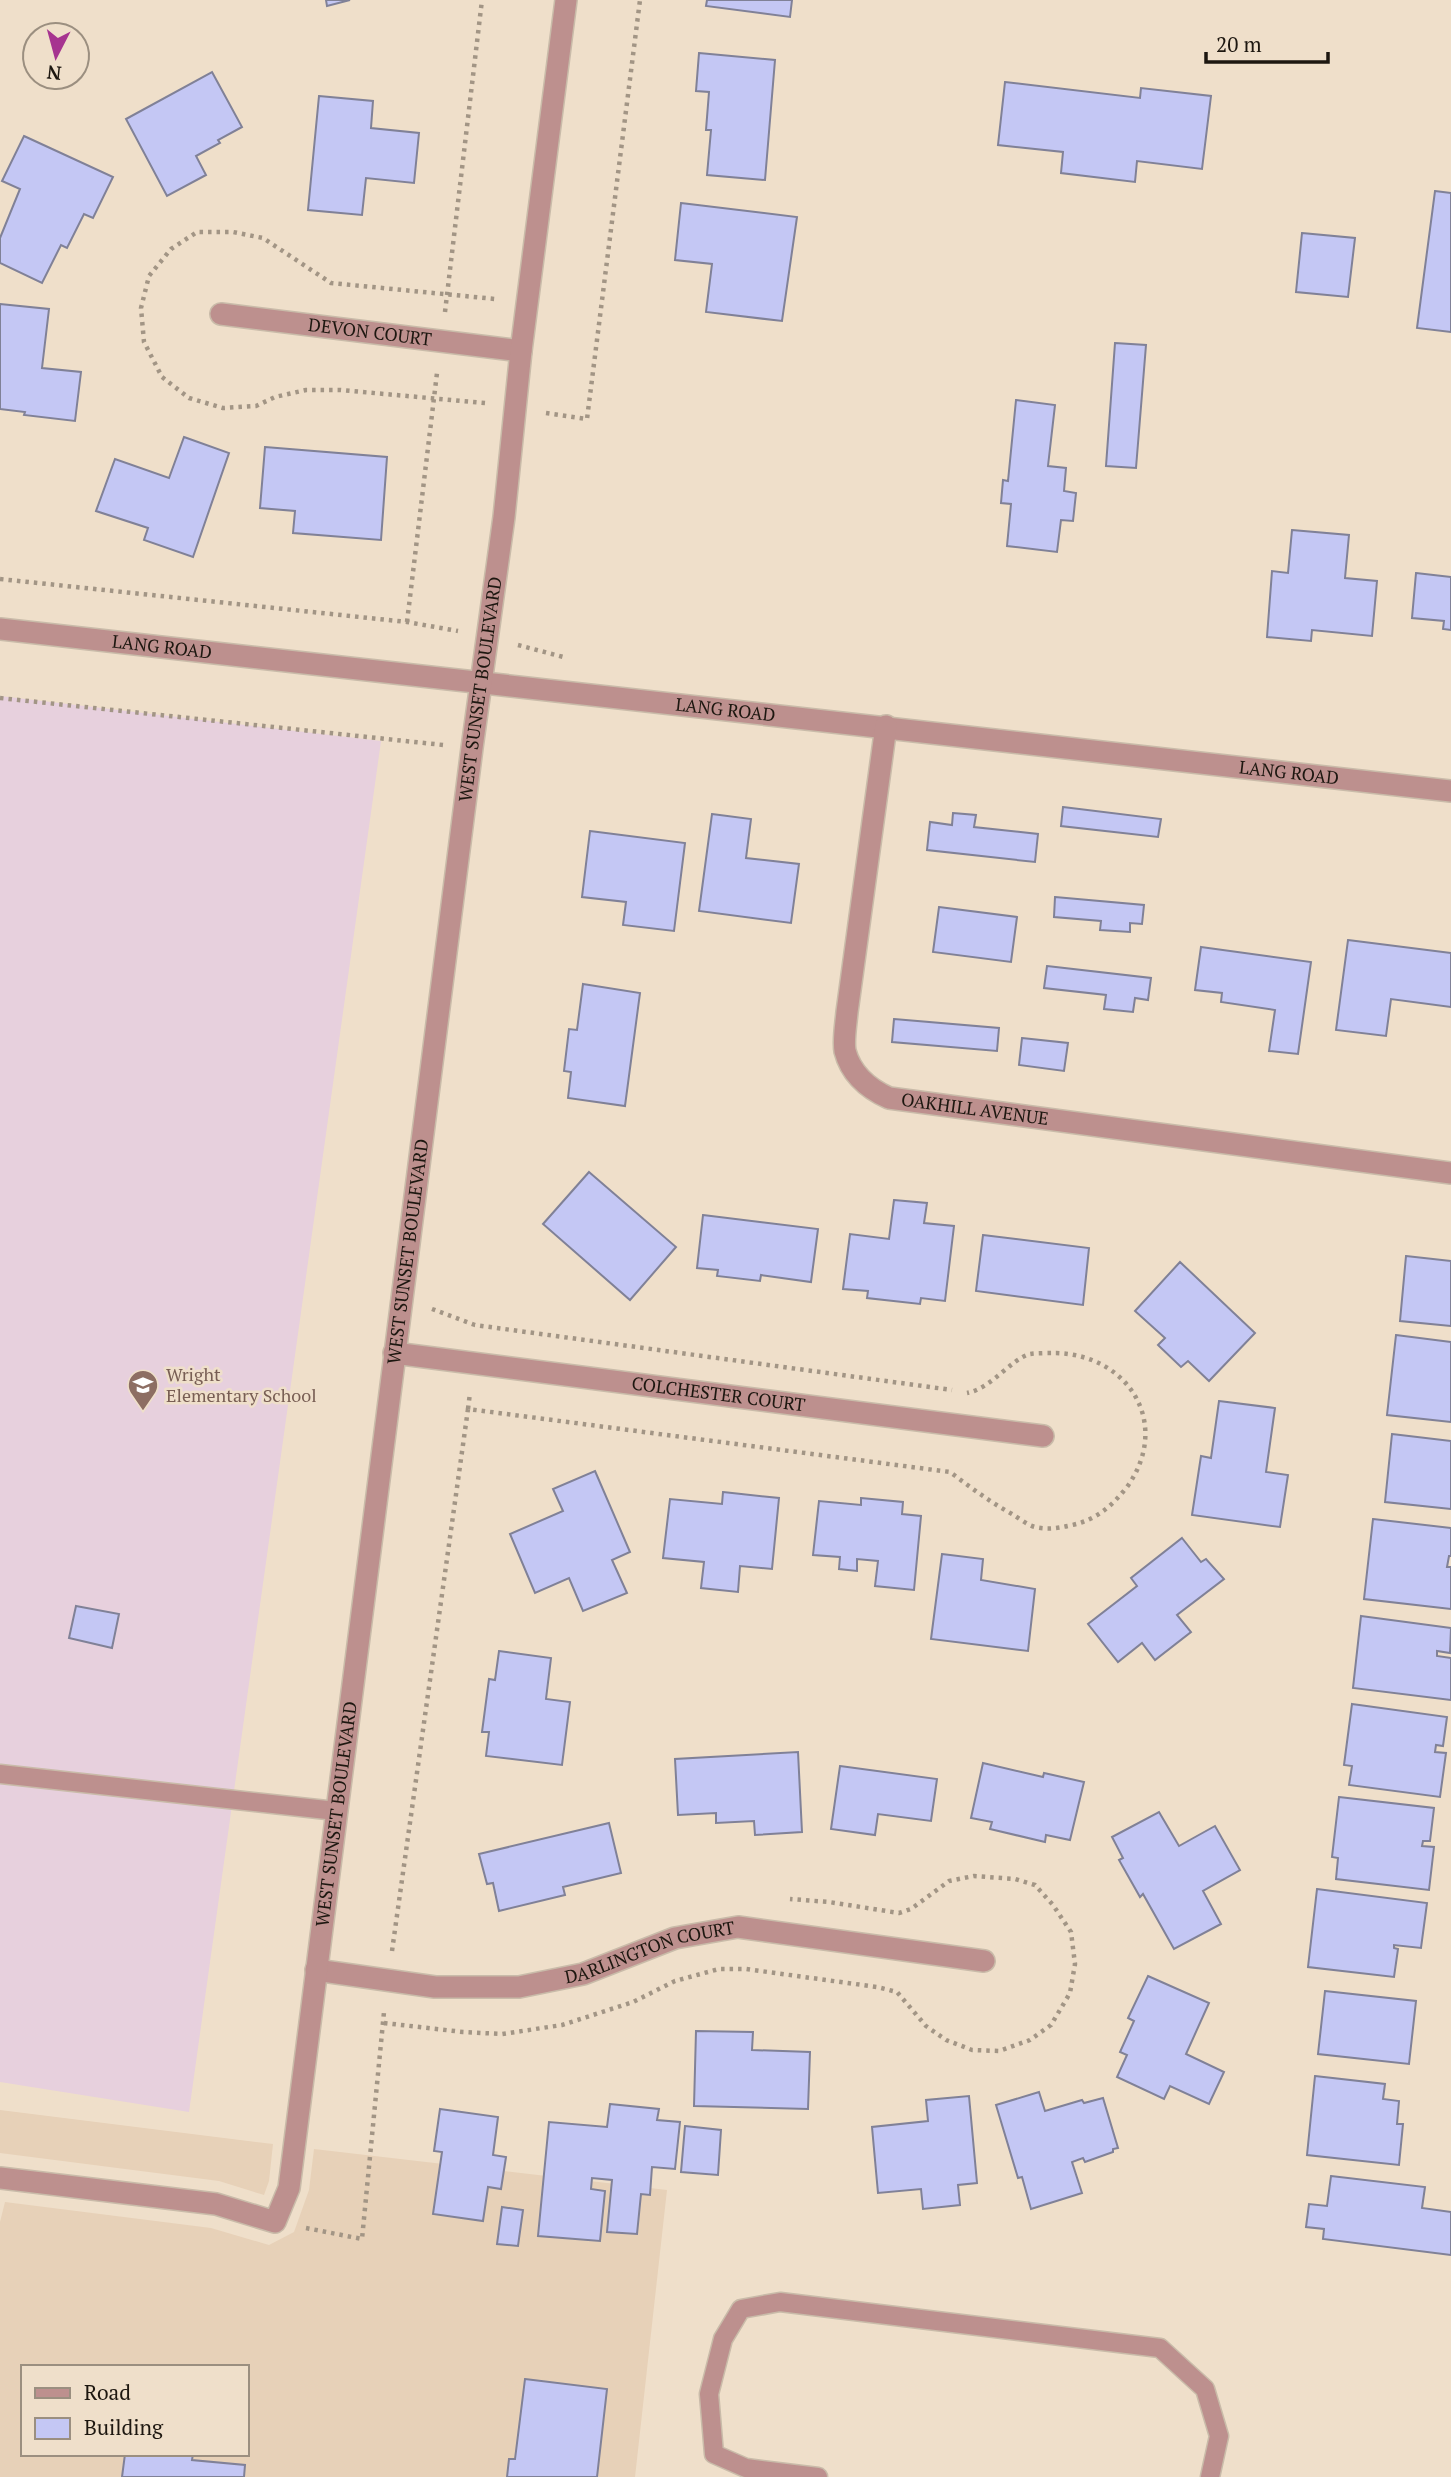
<svg xmlns="http://www.w3.org/2000/svg" width="1451" height="2477" viewBox="0 0 1451 2477" font-family="'PT Serif',serif">
<style>
.built{fill:#e7d1b8;fill-rule:evenodd}
.education{fill:#e7d0dd}
.building{fill:#c4c7f4;stroke:#808197;stroke-width:2}
.lines{fill:none;stroke-linecap:round;stroke-linejoin:round}
.lane-casing{stroke:#c9bba9;stroke-width:21}
.street-casing{stroke:#c9bba9;stroke-width:24}
.path{stroke:#a29585;stroke-width:4.5;stroke-dasharray:3.5 5;stroke-linecap:butt}
.lane{stroke:#bd908e;stroke-width:18}
.street{stroke:#bd908e;stroke-width:21}
.labels{text-anchor:middle;stroke-width:5;stroke-linejoin:round;paint-order:stroke}
.street-label{font-size:18px;fill:#1d1710;stroke:#efdfca}
.education-label{font-size:18px;fill:#785e54;stroke:#efdfca;text-anchor:start}
</style>
<rect width="100%" height="100%" fill="#efdfca"/>
<!-- built -->
<g class="built">
<path d="M0,2110L273,2144L269,2181L264,2195L219,2181L0,2153Z"/>
<path d="M314,2149L667,2190L635,2477H0V2222L5,2202L211,2228L269,2245L294,2232L309,2190ZM23,2367H247V2454H23Z"/>
</g>
<!-- education -->
<path class="education" d="M0,696L381,741L189,2112L0,2082Z"/>
<!-- building -->
<g class="building">
<path d="M326,0H350L327,6Z"/>
<path d="M707,0H792L790,17L706,6Z"/>
<path d="M699,53L775,60L765,180L707,175L711,130H706L709,92L696,91Z"/>
<path d="M212,72L242,127L218,140L220,143L196,156L206,175L167,196L126,119Z"/>
<path d="M1005,82L1140,98L1141,88L1211,96L1202,169L1137,161L1135,182L1061,173L1063,152L998,145Z"/>
<path d="M319,96L373,101L371,128L419,133L414,183L366,178L362,215L308,210Z"/>
<path d="M24,136L113,177L93,218L84,214L67,248L61,245L42,283L0,263V238L20,189L2,181Z"/>
<path d="M1435,191L1451,193V332L1417,328Z"/>
<path d="M681,203L797,217L782,321L706,312L712,264L675,260Z"/>
<path d="M1302,233L1355,238L1348,297L1296,292Z"/>
<path d="M0,304L49,309L42,368L81,372L75,421L24,415L25,412L0,409Z"/>
<path d="M1115,343L1146,345L1136,468L1106,466Z"/>
<path d="M1016,400L1055,405L1048,466L1066,468L1064,491L1076,493L1073,521L1061,520L1057,552L1007,546L1011,504L1001,503L1003,480L1008,481Z"/>
<path d="M184,437L229,453L193,557L144,540L148,528L96,511L115,459L169,478Z"/>
<path d="M265,447L387,457L381,540L293,533L295,511L260,508Z"/>
<path d="M1292,530L1349,535L1345,578L1377,581L1372,636L1312,630L1311,641L1267,637L1272,571L1288,573Z"/>
<path d="M1416,573L1451,577V630L1443,629L1444,621L1412,618Z"/>
<path d="M1063,807L1161,819L1158,837L1061,826Z"/>
<path d="M953,813L976,815L974,827L1038,834L1035,862L927,850L930,822L952,825Z"/>
<path d="M712,814L751,819L746,858L799,864L791,923L699,911Z"/>
<path d="M590,831L685,843L674,931L623,925L626,902L582,897Z"/>
<path d="M1055,897L1144,905L1142,924L1130,923V932L1100,930L1101,921L1054,917Z"/>
<path d="M939,907L1017,917L1011,962L933,952Z"/>
<path d="M1348,940L1451,953V1007L1391,999L1386,1036L1336,1030Z"/>
<path d="M1201,947L1311,962L1298,1054L1269,1051L1275,1010L1221,1002L1222,993L1195,990Z"/>
<path d="M1047,966L1151,978L1148,1000L1135,998L1133,1012L1104,1009L1106,995L1044,988Z"/>
<path d="M583,984L640,993L625,1106L568,1098L571,1072L564,1071L569,1029L577,1030Z"/>
<path d="M894,1019L999,1028L997,1051L892,1042Z"/>
<path d="M1022,1038L1068,1043L1064,1071L1019,1065Z"/>
<path d="M589,1172L676,1247L630,1300L543,1224Z"/>
<path d="M894,1200L927,1203L924,1223L954,1226L945,1301L921,1298L920,1304L867,1298L868,1291L843,1289L850,1234L889,1239Z"/>
<path d="M703,1215L818,1229L811,1282L761,1275L760,1281L717,1276L718,1270L697,1268Z"/>
<path d="M983,1235L1089,1248L1083,1305L976,1291Z"/>
<path d="M1406,1256L1451,1261V1326L1400,1321Z"/>
<path d="M1180,1262L1255,1333L1209,1381L1188,1361L1181,1367L1158,1345L1165,1338L1135,1311Z"/>
<path d="M1396,1335L1451,1342V1422L1387,1415Z"/>
<path d="M1219,1401L1275,1408L1266,1472L1288,1475L1280,1527L1192,1515L1201,1456L1211,1458Z"/>
<path d="M1392,1434L1451,1441V1509L1385,1502Z"/>
<path d="M595,1471L630,1552L612,1560L627,1593L583,1611L569,1578L535,1593L510,1534L563,1511L553,1489Z"/>
<path d="M723,1492L779,1498L772,1569L740,1566L738,1592L701,1588L704,1562L663,1558L670,1499L722,1504Z"/>
<path d="M861,1498L903,1502L902,1514L921,1516L914,1590L875,1586L878,1561L857,1559V1571L839,1569L840,1557L813,1555L819,1501L861,1505Z"/>
<path d="M1373,1519L1451,1528V1556H1449L1447,1567H1451V1609L1364,1599Z"/>
<path d="M1182,1538L1201,1562L1206,1559L1224,1579L1177,1615L1191,1632L1155,1660L1142,1643L1118,1662L1088,1624L1137,1586L1131,1578Z"/>
<path d="M942,1554L983,1559L981,1580L1035,1589L1028,1651L931,1639Z"/>
<path d="M76,1606L119,1614L112,1648L69,1638Z"/>
<path d="M1361,1616L1451,1628L1450,1653L1437,1651V1656L1451,1658V1700L1353,1688Z"/>
<path d="M499,1651L551,1658L546,1699L570,1702L562,1765L486,1756L489,1732H482L489,1679L495,1680Z"/>
<path d="M1352,1704L1447,1717L1443,1746L1436,1745L1435,1752L1446,1753L1440,1797L1349,1785L1352,1766L1344,1765Z"/>
<path d="M798,1752L802,1832L755,1835L754,1821L716,1823V1813L678,1815L675,1759Z"/>
<path d="M983,1763L1043,1777L1044,1773L1084,1782L1070,1840L1046,1835L1045,1842L990,1829L992,1822L971,1818Z"/>
<path d="M840,1766L937,1779L931,1821L878,1814L875,1835L831,1829Z"/>
<path d="M1339,1797L1434,1808L1430,1841H1423L1422,1846L1434,1847L1429,1890L1336,1879L1338,1858L1332,1857Z"/>
<path d="M1159,1812L1179,1846L1215,1826L1240,1870L1203,1891L1221,1924L1174,1949L1143,1894L1140,1897L1119,1860L1123,1858L1112,1837Z"/>
<path d="M609,1823L621,1873L563,1887L565,1895L499,1911L493,1883L487,1884L479,1854Z"/>
<path d="M1317,1889L1427,1903L1421,1948L1394,1945V1948L1398,1949L1394,1977L1308,1967Z"/>
<path d="M1148,1976L1209,2003L1186,2054L1224,2072L1209,2104L1170,2086L1164,2099L1117,2077L1127,2055L1120,2052L1134,2021L1128,2018Z"/>
<path d="M1325,1991L1416,2001L1409,2064L1318,2054Z"/>
<path d="M696,2031L753,2032L752,2050L810,2052L808,2109L694,2106Z"/>
<path d="M1315,2076L1385,2084L1383,2099L1399,2101L1397,2124H1403L1399,2165L1307,2155Z"/>
<path d="M1039,2092L1045,2111L1082,2100L1084,2103L1103,2098L1118,2148L1113,2149V2152L1085,2162L1083,2158L1072,2162L1082,2193L1031,2209L1022,2177L1018,2178L996,2105Z"/>
<path d="M969,2096L977,2183L958,2185L960,2205L923,2209L921,2189L878,2193L872,2127L928,2121L926,2100Z"/>
<path d="M610,2104L659,2109L657,2120L680,2122L675,2169L652,2167L650,2195L641,2194L637,2234L607,2232L612,2180L592,2178L591,2189L605,2191L600,2241L538,2236L549,2122L607,2127Z"/>
<path d="M440,2109L498,2117L493,2155L506,2157L501,2189L488,2187L483,2221L433,2214L442,2152L434,2151Z"/>
<path d="M685,2126L721,2130L718,2175L681,2172Z"/>
<path d="M1331,2176L1425,2187L1422,2208L1451,2212V2255L1323,2239L1324,2229L1306,2227L1309,2204L1327,2206Z"/>
<path d="M502,2207L523,2210L518,2246L497,2244Z"/>
<path d="M525,2379L607,2389L597,2477H507L509,2459H515Z"/>
<path d="M125,2454H193L192,2460L245,2465L244,2477H122Z"/>
</g>
<g class="lines">
<!-- lane casing -->
<g class="lane-casing">
<g id="lane">
<path d="M0,1774L336,1811"/>
<path d="M818,2477L746,2468L714,2454L709,2394L723,2339L741,2309L780,2302L1160,2348L1205,2389L1219,2436L1210,2477"/>
</g>
</g>
<!-- street casing -->
<g class="street-casing">
<g id="street">
<path id="s1" d="M221,314L521,351"/>
<path id="s2" d="M0,629L1451,791"/>
<path id="s3" d="M886,726L847,1012C846,1024 843,1040 845,1051C851,1074 869,1089 889,1098L1451,1173"/>
<path id="s4" d="M394,1353L1043,1436"/>
<path id="s5" d="M316,1970L435,1987H519L583,1974L675,1938L738,1927L984,1961"/>
<path id="s6" d="M0,2178L216,2204L275,2222L289,2188L472,748L504,517L521,351L566,0"/>
</g>
</g>
<!-- path -->
<g class="path">
<path d="M445,312L482,0"/>
<path d="M485,403L340,390H306L275,397L256,406L223,408L189,398L162,377L144,342L141,308L149,276L171,249L197,232H233L263,238L331,283L495,299"/>
<path d="M546,413L587,419L640,0"/>
<path d="M0,579L407,622L458,631"/>
<path d="M407,622L437,373"/>
<path d="M518,645L567,658"/>
<path d="M0,698L443,745"/>
<path d="M432,1309L475,1325L952,1390"/>
<path d="M468,1409L470,1393"/>
<path d="M392,1951L468,1409L950,1472C970,1487 990,1502 1012,1514C1019,1518 1027,1525 1035,1527C1048,1530 1059,1528 1072,1525C1096,1520 1112,1506 1127,1487C1172,1424 1129,1355 1056,1353C1048,1353 1037,1353 1030,1354C1011,1359 992,1388 967,1393"/>
<path d="M384,2023L463,2032L502,2034L562,2025L633,2002L675,1981L719,1969H746L877,1987L897,1992L926,2026L946,2040L972,2050L999,2051L1030,2040L1051,2025L1070,1993L1075,1964L1071,1932L1053,1905L1035,1885L1015,1879L974,1876L949,1881L911,1909L899,1913L829,1902L790,1899"/>
<path d="M306,2228L362,2239L384,2012"/>
</g>
<!-- lane -->
<use href="#lane" class="lane"/>
<!-- street -->
<use href="#street" class="street"/>
</g>
<!-- icons -->
<defs>
<g id="school-pin" transform="scale(1.575)"><path d="M0 17L-7.5 6A9.5 9.5 0 1 1 7.5 6Z" fill="#8d6e63" stroke="#efdfca"/><path d="M0-5L7-2L0 1L-7-2ZM-4 1L0 2.5L4 1V4Q0 6-4 4Z" fill="#fff"/></g>
</defs>
<g fill-rule="evenodd">
<use href="#school-pin" x="143" y="1385"/>
</g>
<g class="labels">
<!-- street labels -->
<g class="street-label">
<text dy="6" stroke="none"><textPath href="#s1" startOffset="150">DEVON COURT</textPath></text>
<text dy="6" stroke="none"><textPath href="#s2" startOffset="163">LANG ROAD</textPath></text>
<text dy="6" stroke="none"><textPath href="#s6" startOffset="1827">WEST SUNSET BOULEVARD</textPath></text>
<text dy="6" stroke="none"><textPath href="#s2" startOffset="730">LANG ROAD</textPath></text>
<text dy="6" stroke="none"><textPath href="#s2" startOffset="1297">LANG ROAD</textPath></text>
<text dy="6" stroke="none"><textPath href="#s3" startOffset="481">OAKHILL AVENUE</textPath></text>
<text dy="6" stroke="none"><textPath href="#s6" startOffset="1260">WEST SUNSET BOULEVARD</textPath></text>
<text dy="6" stroke="none"><textPath href="#s4" startOffset="327">COLCHESTER COURT</textPath></text>
<text dy="6" stroke="none"><textPath href="#s6" startOffset="693">WEST SUNSET BOULEVARD</textPath></text>
<text dy="6" stroke="none"><textPath href="#s5" startOffset="340">DARLINGTON COURT</textPath></text>
</g>
<!-- education labels -->
<g class="education-label">
<text x="166" y="1381">Wright<tspan x="166" dy="21">Elementary School</tspan></text>
</g>
</g>
<!-- legend -->
<rect x="21" y="2365" width="228" height="91" fill="#efdfca" stroke="#9b8f80" stroke-width="2"/>
<rect x="35" y="2388" width="35" height="10" fill="#bd908e" stroke="#9b8f80" stroke-width="2"/>
<text x="84" y="2400" font-size="21" fill="#1d1710">Road</text>
<rect x="35" y="2418" width="35" height="21" fill="#c4c7f4" stroke="#9b8f80" stroke-width="2"/>
<text x="84" y="2435" font-size="21" fill="#1d1710">Building</text>
<!-- north arrow -->
<g transform="translate(56 56) rotate(186)"><circle r="33" fill="#efdfca" stroke="#9b8f80" stroke-width="2"/>
<path d="M0-5L12 26L0 18L-12 26Z" fill="#a63490"/>
<text y="-10" font-size="19" font-weight="bold" text-anchor="middle" fill="#1d1710">N</text>
</g>
<!-- scale -->
<path d="M1206 52v10h122v-10" fill="none" stroke="#1d1710" stroke-width="3.5"/>
<text x="1216" y="52" font-size="21" fill="#1d1710" stroke="#efdfca" stroke-width="5" paint-order="stroke">20 m</text>
</svg>
